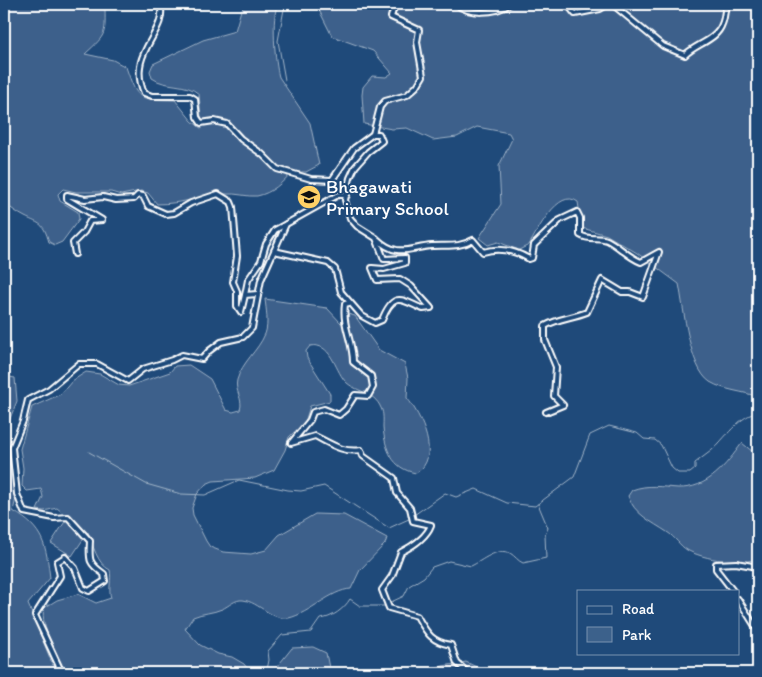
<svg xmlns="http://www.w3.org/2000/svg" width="762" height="677" viewBox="0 0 762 677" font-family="Itim,sans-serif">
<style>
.green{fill:#3c618b;stroke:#9eb0c5}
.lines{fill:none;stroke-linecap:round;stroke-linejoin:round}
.stream{stroke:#a3b5c8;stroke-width:1}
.minor-casing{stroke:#fff;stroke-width:8}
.minor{stroke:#1f4a7a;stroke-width:4}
.labels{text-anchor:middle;stroke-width:4;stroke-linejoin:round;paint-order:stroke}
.poi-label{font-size:19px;fill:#fff;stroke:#1f4a7a;text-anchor:start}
</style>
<rect width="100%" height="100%" fill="#1f4a7a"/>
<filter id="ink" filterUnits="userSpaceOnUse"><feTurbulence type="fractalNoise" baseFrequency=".02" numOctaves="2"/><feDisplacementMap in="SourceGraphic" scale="10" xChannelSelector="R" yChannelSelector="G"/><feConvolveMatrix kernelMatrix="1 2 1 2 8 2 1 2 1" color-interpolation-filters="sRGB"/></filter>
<g filter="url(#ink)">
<!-- green -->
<g class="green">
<path d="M4,4H105C105,35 108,33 85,54L113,60L126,67C138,102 138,99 175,100L192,121L202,129L199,94C186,82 166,88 152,78L150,71L153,64L203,40L235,31L241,10L247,4H278C271,16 275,63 279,77L310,123L319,165L306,172H292C282,183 272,193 257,196C247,197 236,193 226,194C202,196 181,204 157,204L148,193L141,191L121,195L111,192H76L63,189L58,194L60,201L78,212L79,219L62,242L55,245L49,242C43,222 41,225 25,217C17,213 11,208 4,203Z"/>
<path d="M319,4H758V397C743,391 725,391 710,382C689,368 684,309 679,284L637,253L607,235L582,228L578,202C558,187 537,232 529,245L519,250L498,242L488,245L479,238L501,204L499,166L512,139L509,133L477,127L457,137L433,140L407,128L392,129L364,124L362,95L363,87L372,76L386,77L392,73L373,51L332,36L319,10Z"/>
<path d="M265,299L327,308L341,323L347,321L348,314L355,316L379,350L405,364L408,378L407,398C421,415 442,458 416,473C392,469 385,449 383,427C383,422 384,413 381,408C374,391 355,392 345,381C334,368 331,342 310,346L306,351L307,358L330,394V401L310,406L305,422L289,437L285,450L274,470L255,478L213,481L206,484L197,494L192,508L193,515L206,541L210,547L223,552L251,554L266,550L279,535L315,514L344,515L387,538L385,544L360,570L351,589C331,590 310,613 289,618C272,621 259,602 243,600C235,599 229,606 222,609C213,613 202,613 193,617L185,629L200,645L218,654L232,657L244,664L251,673H64C59,653 39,627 44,608L57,600L78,594L96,603L111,598C108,588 112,580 110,570C97,564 93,545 88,532L72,556L51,543L68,517L57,508L44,511L37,510L43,497L41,489L27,491L22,486L23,468L20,449L32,407L61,394L72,381L86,372L100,374L119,385L129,386L170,372L175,366L189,365L210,379L226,410L233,412L240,410C244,399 234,391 237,380C242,362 258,351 265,334C269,324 266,309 265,299Z"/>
<path d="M4,376L15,378L17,401L7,426L5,440V454L15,479L17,494L13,511C44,529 46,545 50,578L28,604L56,673H4Z"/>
<path d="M742,443L758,456V558C744,566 702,559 687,550C680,546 675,537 667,532C652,522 634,514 628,496L632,490C648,484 661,487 678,488C708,489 726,465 742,443Z"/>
<path d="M313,647L326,653L330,673H272L292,648Z"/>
<path d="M466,662L489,673H427L443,666Z"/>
</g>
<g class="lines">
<!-- stream -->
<g class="stream">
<path d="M285,4L278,41L285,80"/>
<path d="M89,452L146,484L181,494L205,495L239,480L288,490L301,491L324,486L389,528L411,518"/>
<path d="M414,515L445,493L456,497L476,489L507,503L535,506L574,477L590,435L609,426L637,433L644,439L655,440L661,445L672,468L678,473H690L695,469V463C700,459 706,455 711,451C723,441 741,413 758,413"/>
<path d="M389,603L404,596L409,586L424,577L432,567L449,561L471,566C482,561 497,547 510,553C515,556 518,561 523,563L546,558L545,535L548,528L538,504"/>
<path d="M261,673L267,670L269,660L268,651L282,635L311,632L320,619C332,618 344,609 350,599L360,606H386"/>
</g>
<!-- minor casing -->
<g class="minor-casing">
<g id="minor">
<path d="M160,4C169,33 126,51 144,93L152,96H190L195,99L197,117L201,123L214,121L227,124L241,139L262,154L277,169L311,179L332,180L354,148L373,134H379L382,141L368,152L355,167L350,178L345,200L350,218L357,226L376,238L384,259L405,258V263L384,269L372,268L377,280L400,279L411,286L431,308L423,309C402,300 394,290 382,320L375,323L362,316L341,292L335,269L328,263L274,251"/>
<path d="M456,4C469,15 495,14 510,4"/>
<path d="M567,4L575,14L600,9L608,4"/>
<path d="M612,4L663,46L685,55C696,44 717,40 722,24C725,18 724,10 727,4"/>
<path d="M373,134L380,107L385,101L407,95L417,86L423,76L417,42L419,30L391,17L395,4"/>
<path d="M377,239C397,258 409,248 432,246C447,245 459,248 473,240L483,252C499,247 514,250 529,259L532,258L534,245L560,220L577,212L580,218V235C590,241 597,236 607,240C619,246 628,257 641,262L659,252L643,297L630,292H622L602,280L587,312C572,318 558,318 545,326V340L556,367L554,396L563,405L546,412"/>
<path d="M75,254L73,243L84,232L90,221L102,220L67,199V195L85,199L103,197L116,200L134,199L138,195L143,196L148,206L166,214L174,213L191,203L218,194L231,202L233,207L237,256L233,282L237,291V306L241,312L245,295L257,294"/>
<path d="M245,295L248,280L261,261L266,244L275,230L286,224"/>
<path d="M349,303L345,304C342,327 353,341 353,362L371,376L373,387L368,396L355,395L346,409L339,415L324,409L313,412L310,420L291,443L315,436C331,444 343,453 361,450L363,456L394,478L397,493L410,508L413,521L431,525C426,538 413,546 401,552L392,576L382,590L389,608L417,616C427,633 431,642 451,645L457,663L468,673"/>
<path d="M758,510V517"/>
<path d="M733,591L716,569V564L736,563L758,567"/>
<path d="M738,599L758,631"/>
<path d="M62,673L35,615L60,576L57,562L65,557L75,568L83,588L89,591L105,581L104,574C88,563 89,560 90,541L68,517L54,518L24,512L17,494L12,448L23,421L28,400L49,389L79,364H97L128,381L143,369L172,360L182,355L202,359L209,351L221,342L243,337L252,328L261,280L286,224L338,195H347"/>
</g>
</g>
<!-- minor -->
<use href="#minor" class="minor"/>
</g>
</g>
<!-- icons -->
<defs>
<g id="school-disc" transform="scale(1.25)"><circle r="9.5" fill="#ffd166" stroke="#1f4a7a"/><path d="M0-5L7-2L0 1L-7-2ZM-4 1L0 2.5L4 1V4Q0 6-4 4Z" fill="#111"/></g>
</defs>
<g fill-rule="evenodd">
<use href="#school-disc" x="309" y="197"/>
</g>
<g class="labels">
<!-- poi labels -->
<g class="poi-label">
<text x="326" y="193">Bhagawati<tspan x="326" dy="22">Primary School</tspan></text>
</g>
</g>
<!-- margin -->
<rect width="762" height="677" fill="none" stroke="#1f4a7a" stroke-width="20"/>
<rect x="10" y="10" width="742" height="657" fill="none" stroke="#fff" stroke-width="2" filter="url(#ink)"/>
<!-- legend -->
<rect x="577" y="590" width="162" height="65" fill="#1f4a7a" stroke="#7992af"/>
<rect x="587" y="606" width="25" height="8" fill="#1f4a7a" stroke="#7992af"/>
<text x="622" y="614" font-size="15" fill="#ffffff">Road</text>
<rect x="587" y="627" width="25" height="15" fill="#3c618b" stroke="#7992af"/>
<text x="622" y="640" font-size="15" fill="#ffffff">Park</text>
</svg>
